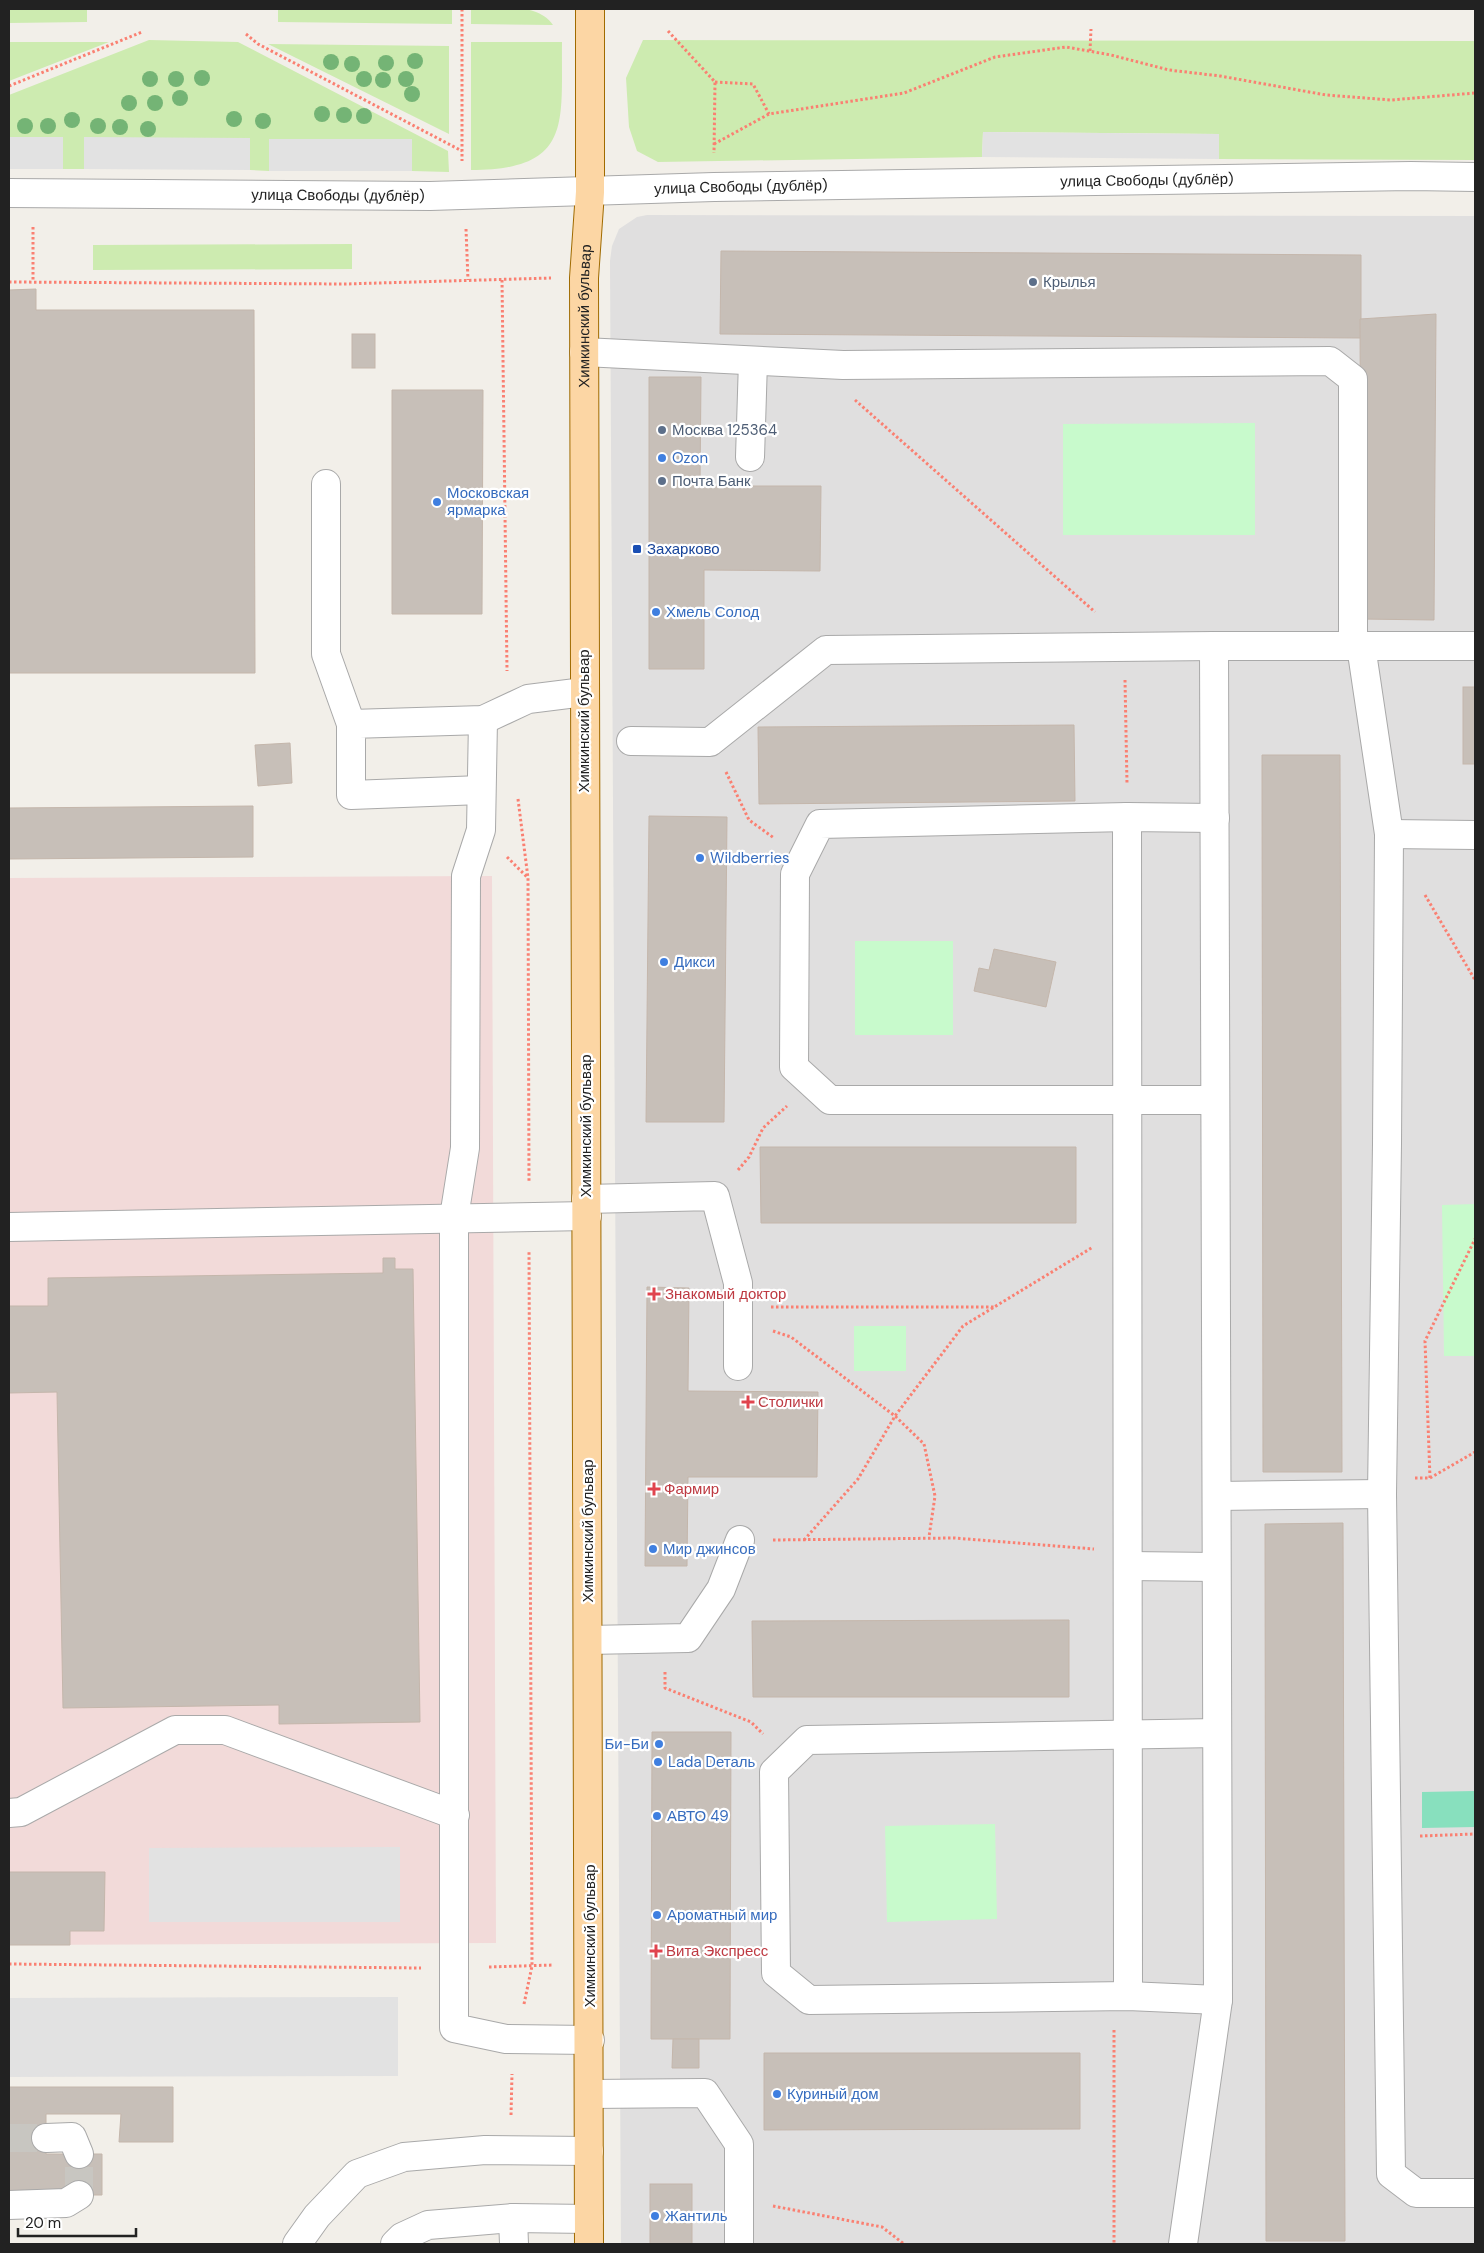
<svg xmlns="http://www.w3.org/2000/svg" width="1484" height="2253" viewBox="0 0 1484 2253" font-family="'DM Sans',sans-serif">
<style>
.residential{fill:#e0dfdf}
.commercial{fill:#f2dad9}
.grass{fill:#cdebb0}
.park{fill:#c8facc}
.pitch{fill:#88e0be}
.parking{fill:#e2e2e2}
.building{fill:#c7bfb8;stroke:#c4b6ab}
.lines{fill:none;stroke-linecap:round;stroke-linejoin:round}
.minor-tunnel{stroke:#c8c6c1;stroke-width:28;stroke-dasharray:28 14;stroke-linecap:butt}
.minor-casing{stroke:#a9a9a9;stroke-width:30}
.major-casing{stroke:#a06b00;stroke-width:30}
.path{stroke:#fa8072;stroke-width:3;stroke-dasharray:2.5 2.5;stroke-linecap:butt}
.minor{stroke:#fff;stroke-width:28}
.major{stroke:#fcd6a4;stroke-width:28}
.tree{fill:#74b475}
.service-dot{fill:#5c6f8a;stroke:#fff;stroke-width:2}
.shop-dot{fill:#3f7fe0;stroke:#fff;stroke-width:2}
.transit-dot{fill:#1a4fb4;stroke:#fff;stroke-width:2}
.health-dot{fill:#e0444e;stroke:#fff;stroke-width:2}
.labels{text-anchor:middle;stroke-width:4.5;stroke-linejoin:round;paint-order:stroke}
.street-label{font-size:15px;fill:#222;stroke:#fff}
.service-label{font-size:15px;fill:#4e5e75;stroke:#fff;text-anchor:start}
.shop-label{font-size:15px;fill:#366cbe;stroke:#fff;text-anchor:start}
.transit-label{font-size:15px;fill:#164399;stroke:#fff;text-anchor:start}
.health-label{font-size:15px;fill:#be3a42;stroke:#fff;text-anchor:start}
</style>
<rect width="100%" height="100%" fill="#f2efe9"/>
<!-- residential -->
<path class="residential" d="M647,215L1475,216V2244H621L610,261L612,246L619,229L637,217Z"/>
<!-- commercial -->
<path class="commercial" d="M492,876L496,1943L9,1945V878Z"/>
<!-- grass -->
<g class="grass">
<path d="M9,9H87V22L9,23Z"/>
<path d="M278,9H452V24L278,22Z"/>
<path d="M471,9C496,9 537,1 553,25L471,24Z"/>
<path d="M149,40L238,42L448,151L449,172L412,171V139H269V171L250,170V138H84V169H63V137H9V95Z"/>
<path d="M643,40L1475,41V160L1219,159V134L983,132L982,157L658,162L637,151L629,127L626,78Z"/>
<path d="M9,42H109L9,81Z"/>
<path d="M471,42H562C561,123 573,170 471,170Z"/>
<path d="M268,44L449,46V134Z"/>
<path d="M352,244V269L93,270V245Z"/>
</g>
<!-- park -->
<g class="park">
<path d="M1255,423V535H1063V424Z"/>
<rect x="855" y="941" width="98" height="94"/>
<path d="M1475,1204V1356H1444L1442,1205Z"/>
<rect x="854" y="1326" width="52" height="45"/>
<path d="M995,1824L997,1919L887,1922L885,1826Z"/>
</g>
<!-- pitch -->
<path class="pitch" d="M1475,1791V1827L1422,1828V1792Z"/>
<!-- parking -->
<g class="parking">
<path d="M983,132L1219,134V159L982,157Z"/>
<rect x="9" y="137" width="54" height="32"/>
<path d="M84,137L250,138V170L84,169Z"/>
<rect x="269" y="139" width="143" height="32"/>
<path d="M400,1847V1922H149V1848Z"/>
<path d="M398,1997V2076L9,2077V1998Z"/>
</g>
<!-- building -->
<g class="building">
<path d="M721,251L1361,255V338L720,334Z"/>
<path d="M36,289V310H254L255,673H9V290Z"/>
<path d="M1436,314L1434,620L1361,619L1360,319Z"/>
<rect x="352" y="334" width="23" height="34"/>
<path d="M649,377H701L700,486H821L820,571L704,570V669H649Z"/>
<path d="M392,390H483L482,614H392Z"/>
<rect x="1463" y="687" width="12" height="77"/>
<path d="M1074,725L1075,801L759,804L758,727Z"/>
<path d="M290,743L292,783L258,786L255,745Z"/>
<path d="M1262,755H1340L1342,1472H1263Z"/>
<path d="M253,806V857L9,859V808Z"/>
<path d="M649,816L727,817L724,1122H646Z"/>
<path d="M994,949L1056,962L1046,1007L974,991L979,968L989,970Z"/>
<path d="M760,1147H1076V1223H761Z"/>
<path d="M383,1258H395V1269H413L420,1722L279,1724V1705L63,1708L57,1392L9,1393V1306H48V1278L383,1273Z"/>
<path d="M647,1287L689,1288L688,1391L818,1392L817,1477H688L687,1566H645Z"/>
<path d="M1343,1523L1345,2241H1266L1265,1524Z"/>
<path d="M1069,1620V1697H753L752,1621Z"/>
<path d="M652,1732H731L730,2039H651Z"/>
<path d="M9,1872H105L104,1931H70V1945H9Z"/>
<path d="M673,2039H699V2068H672Z"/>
<path d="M764,2053H1080V2129L764,2130Z"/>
<path d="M9,2087H173V2142H119L121,2114H46V2154H102V2195H9Z"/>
<rect x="650" y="2184" width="42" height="60"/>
</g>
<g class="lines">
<!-- minor-tunnel -->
<g class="minor-tunnel">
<path d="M9,2138H46"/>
<path d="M79,2195V2154"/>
</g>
<!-- minor casing -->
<g class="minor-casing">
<g id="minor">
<path id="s1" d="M9,193L430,196L714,187L1411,176L1475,177"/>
<path d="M584,352L843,365L1330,361L1353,379V646"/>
<path d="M750,457L753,361"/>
<path d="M326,484V654L351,724"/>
<path d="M1361,646L1389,834L1387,1144L1382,1494L1391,2174L1416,2193H1475"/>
<path d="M483,720L481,830L466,876L465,1148L454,1217V2028L506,2039L590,2040"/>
<path d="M631,741L710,742L826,650L1214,646"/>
<path d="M481,790L351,795V724L483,720L528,699L584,692"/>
<path d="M1127,817L1128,1996"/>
<path d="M1215,818L1127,817L820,824L795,874L794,1067L830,1100H1215"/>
<path d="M1389,834L1475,835"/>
<path d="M586,1199L715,1196L738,1283V1366"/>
<path d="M9,1227L587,1216"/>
<path d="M1217,1496L1382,1494"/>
<path d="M1128,1566L1216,1567"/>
<path d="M588,1640L688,1638L721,1589L740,1540"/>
<path d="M1217,1733L807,1740L774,1772L776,1973L809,2000L1128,1996L1218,2000"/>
<path d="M9,1813L21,1812L175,1730H225L455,1815"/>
<path d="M589,2094L705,2093L739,2144V2244"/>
<path d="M46,2138L72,2137L79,2154"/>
<path d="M9,2205L66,2203L79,2195"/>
<path d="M513,2218L514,2244"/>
<path d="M297,2244L317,2216L357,2174L404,2157L485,2150L589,2151"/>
<path d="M395,2244L402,2237L428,2225L513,2218L589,2219"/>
<path d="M1183,2244L1218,2000L1214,646H1475"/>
</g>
</g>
<!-- major casing -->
<g class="major-casing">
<g id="major">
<path id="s2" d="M589,2244L584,278L590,192V9"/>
</g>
</g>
<!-- path -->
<g class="path">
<path d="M462,9V161"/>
<path d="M668,31L715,82L714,153"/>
<path d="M246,34L258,44L462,151"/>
<path d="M1090,51L1091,29"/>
<path d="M715,82L753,84L769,114"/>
<path d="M9,86L142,32"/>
<path d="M714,144L769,114L904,93L995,57L1066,47L1111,55L1169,70L1220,76L1326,95L1391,100L1475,93"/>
<path d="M33,227V282"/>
<path d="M466,229L468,280"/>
<path d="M502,280L507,671"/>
<path d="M9,282L345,284L551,278"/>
<path d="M855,400L1095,612"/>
<path d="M1125,680L1127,784"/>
<path d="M726,772L749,820L774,838"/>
<path d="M518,799L528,878L529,1182"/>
<path d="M507,857L528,878"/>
<path d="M1425,895L1475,980"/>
<path d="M738,1170L749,1157L763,1128L787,1106"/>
<path d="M771,1307H995"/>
<path d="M773,1331L791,1337L895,1416L924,1444L935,1496L929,1537"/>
<path d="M1415,1478H1430L1475,1452"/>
<path d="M1430,1478L1425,1341L1475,1239"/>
<path d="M773,1540L954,1538L1094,1549"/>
<path d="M804,1540L858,1479L895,1416L963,1326L1093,1247"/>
<path d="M665,1672V1688L751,1722L763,1734"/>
<path d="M1420,1836L1475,1834"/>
<path d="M9,1964L421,1968"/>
<path d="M489,1967L553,1965"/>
<path d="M524,2004L532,1966L529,1251"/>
<path d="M1114,2030V2244"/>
<path d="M511,2115L512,2074"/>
<path d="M773,2206L882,2227L904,2244"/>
</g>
<!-- minor -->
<use href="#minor" class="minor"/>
<!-- major -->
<use href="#major" class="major"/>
</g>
<!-- trees -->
<g class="tree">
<circle cx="415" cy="61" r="8"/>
<circle cx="331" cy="62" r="8"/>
<circle cx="386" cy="63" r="8"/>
<circle cx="352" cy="64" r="8"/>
<circle cx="202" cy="78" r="8"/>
<circle cx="150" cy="79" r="8"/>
<circle cx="176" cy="79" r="8"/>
<circle cx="364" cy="79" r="8"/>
<circle cx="406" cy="79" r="8"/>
<circle cx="383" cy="80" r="8"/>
<circle cx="412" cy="94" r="8"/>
<circle cx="180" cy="98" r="8"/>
<circle cx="129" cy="103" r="8"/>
<circle cx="155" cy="103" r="8"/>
<circle cx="322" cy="114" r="8"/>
<circle cx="344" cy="115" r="8"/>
<circle cx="364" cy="116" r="8"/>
<circle cx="234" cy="119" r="8"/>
<circle cx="72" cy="120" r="8"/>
<circle cx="263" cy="121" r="8"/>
<circle cx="25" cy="126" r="8"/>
<circle cx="48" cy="126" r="8"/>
<circle cx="98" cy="126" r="8"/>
<circle cx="120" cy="127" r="8"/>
<circle cx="148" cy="129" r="8"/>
</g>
<!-- markers -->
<g class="service-dot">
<circle cx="1033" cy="282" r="5"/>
<circle cx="662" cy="430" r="5"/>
<circle cx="662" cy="481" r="5"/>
</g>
<g class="shop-dot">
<circle cx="662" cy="458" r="5"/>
<circle cx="437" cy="502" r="5"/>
<circle cx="656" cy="612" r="5"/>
<circle cx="700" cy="858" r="5"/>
<circle cx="664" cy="962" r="5"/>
<circle cx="653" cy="1549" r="5"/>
<circle cx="659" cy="1744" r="5"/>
<circle cx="658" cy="1762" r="5"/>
<circle cx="657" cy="1816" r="5"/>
<circle cx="657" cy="1915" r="5"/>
<circle cx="777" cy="2094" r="5"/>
<circle cx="655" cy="2216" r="5"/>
</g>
<rect class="transit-dot" x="632" y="544" width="10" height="10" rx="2.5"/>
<g class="health-dot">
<path d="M651.5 1286.5h5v5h5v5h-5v5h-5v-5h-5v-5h5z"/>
<path d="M745.5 1394.5h5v5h5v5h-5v5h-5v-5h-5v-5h5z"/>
<path d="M651.5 1481.5h5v5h5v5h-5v5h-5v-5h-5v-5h5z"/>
<path d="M653.5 1943.5h5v5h5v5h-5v5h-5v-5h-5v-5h5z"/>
</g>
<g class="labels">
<!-- street labels -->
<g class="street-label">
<text dy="5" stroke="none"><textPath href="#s1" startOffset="1138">улица Свободы (дублёр)</textPath></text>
<text dy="5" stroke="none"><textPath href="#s1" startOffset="732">улица Свободы (дублёр)</textPath></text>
<text dy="5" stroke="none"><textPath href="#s1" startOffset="329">улица Свободы (дублёр)</textPath></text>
<text dy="5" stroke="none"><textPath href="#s2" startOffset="1928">Химкинский бульвар</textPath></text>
<text transform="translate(584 721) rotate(-90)" y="5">Химкинский бульвар</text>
<text transform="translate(586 1126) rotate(-90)" y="5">Химкинский бульвар</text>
<text transform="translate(588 1531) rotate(-90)" y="5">Химкинский бульвар</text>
<text transform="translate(590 1936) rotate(-90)" y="5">Химкинский бульвар</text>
</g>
<!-- service labels -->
<g class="service-label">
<text x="1043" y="287">Крылья</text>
<text x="672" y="435">Москва 125364</text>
<text x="672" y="486">Почта Банк</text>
</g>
<!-- shop labels -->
<g class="shop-label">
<text x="672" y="463">Ozon</text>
<text x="447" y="498">Московская<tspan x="447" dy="17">ярмарка</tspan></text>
<text x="666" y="617">Хмель Солод</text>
<text x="710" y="863">Wildberries</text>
<text x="674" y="967">Дикси</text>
<text x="663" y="1554">Мир джинсов</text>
<text x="649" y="1749" text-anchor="end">Би-Би</text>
<text x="668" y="1767">Lada Dеталь</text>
<text x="667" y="1821">АВТО 49</text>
<text x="667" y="1920">Ароматный мир</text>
<text x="787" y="2099">Куриный дом</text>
<text x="665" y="2221">Жантиль</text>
</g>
<!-- transit labels -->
<g class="transit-label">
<text x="647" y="554">Захарково</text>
</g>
<!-- health labels -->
<g class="health-label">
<text x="665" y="1299">Знакомый доктор</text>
<text x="758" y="1407">Столички</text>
<text x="664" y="1494">Фармир</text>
<text x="666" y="1956">Вита Экспресс</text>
</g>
</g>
<!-- border -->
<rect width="1484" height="2253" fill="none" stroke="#222222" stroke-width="20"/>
<!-- scale -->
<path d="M18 2228v8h118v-8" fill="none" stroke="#222222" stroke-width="2.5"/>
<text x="25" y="2228" font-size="15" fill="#222222" stroke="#ffffff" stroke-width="4" paint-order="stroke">20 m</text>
</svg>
